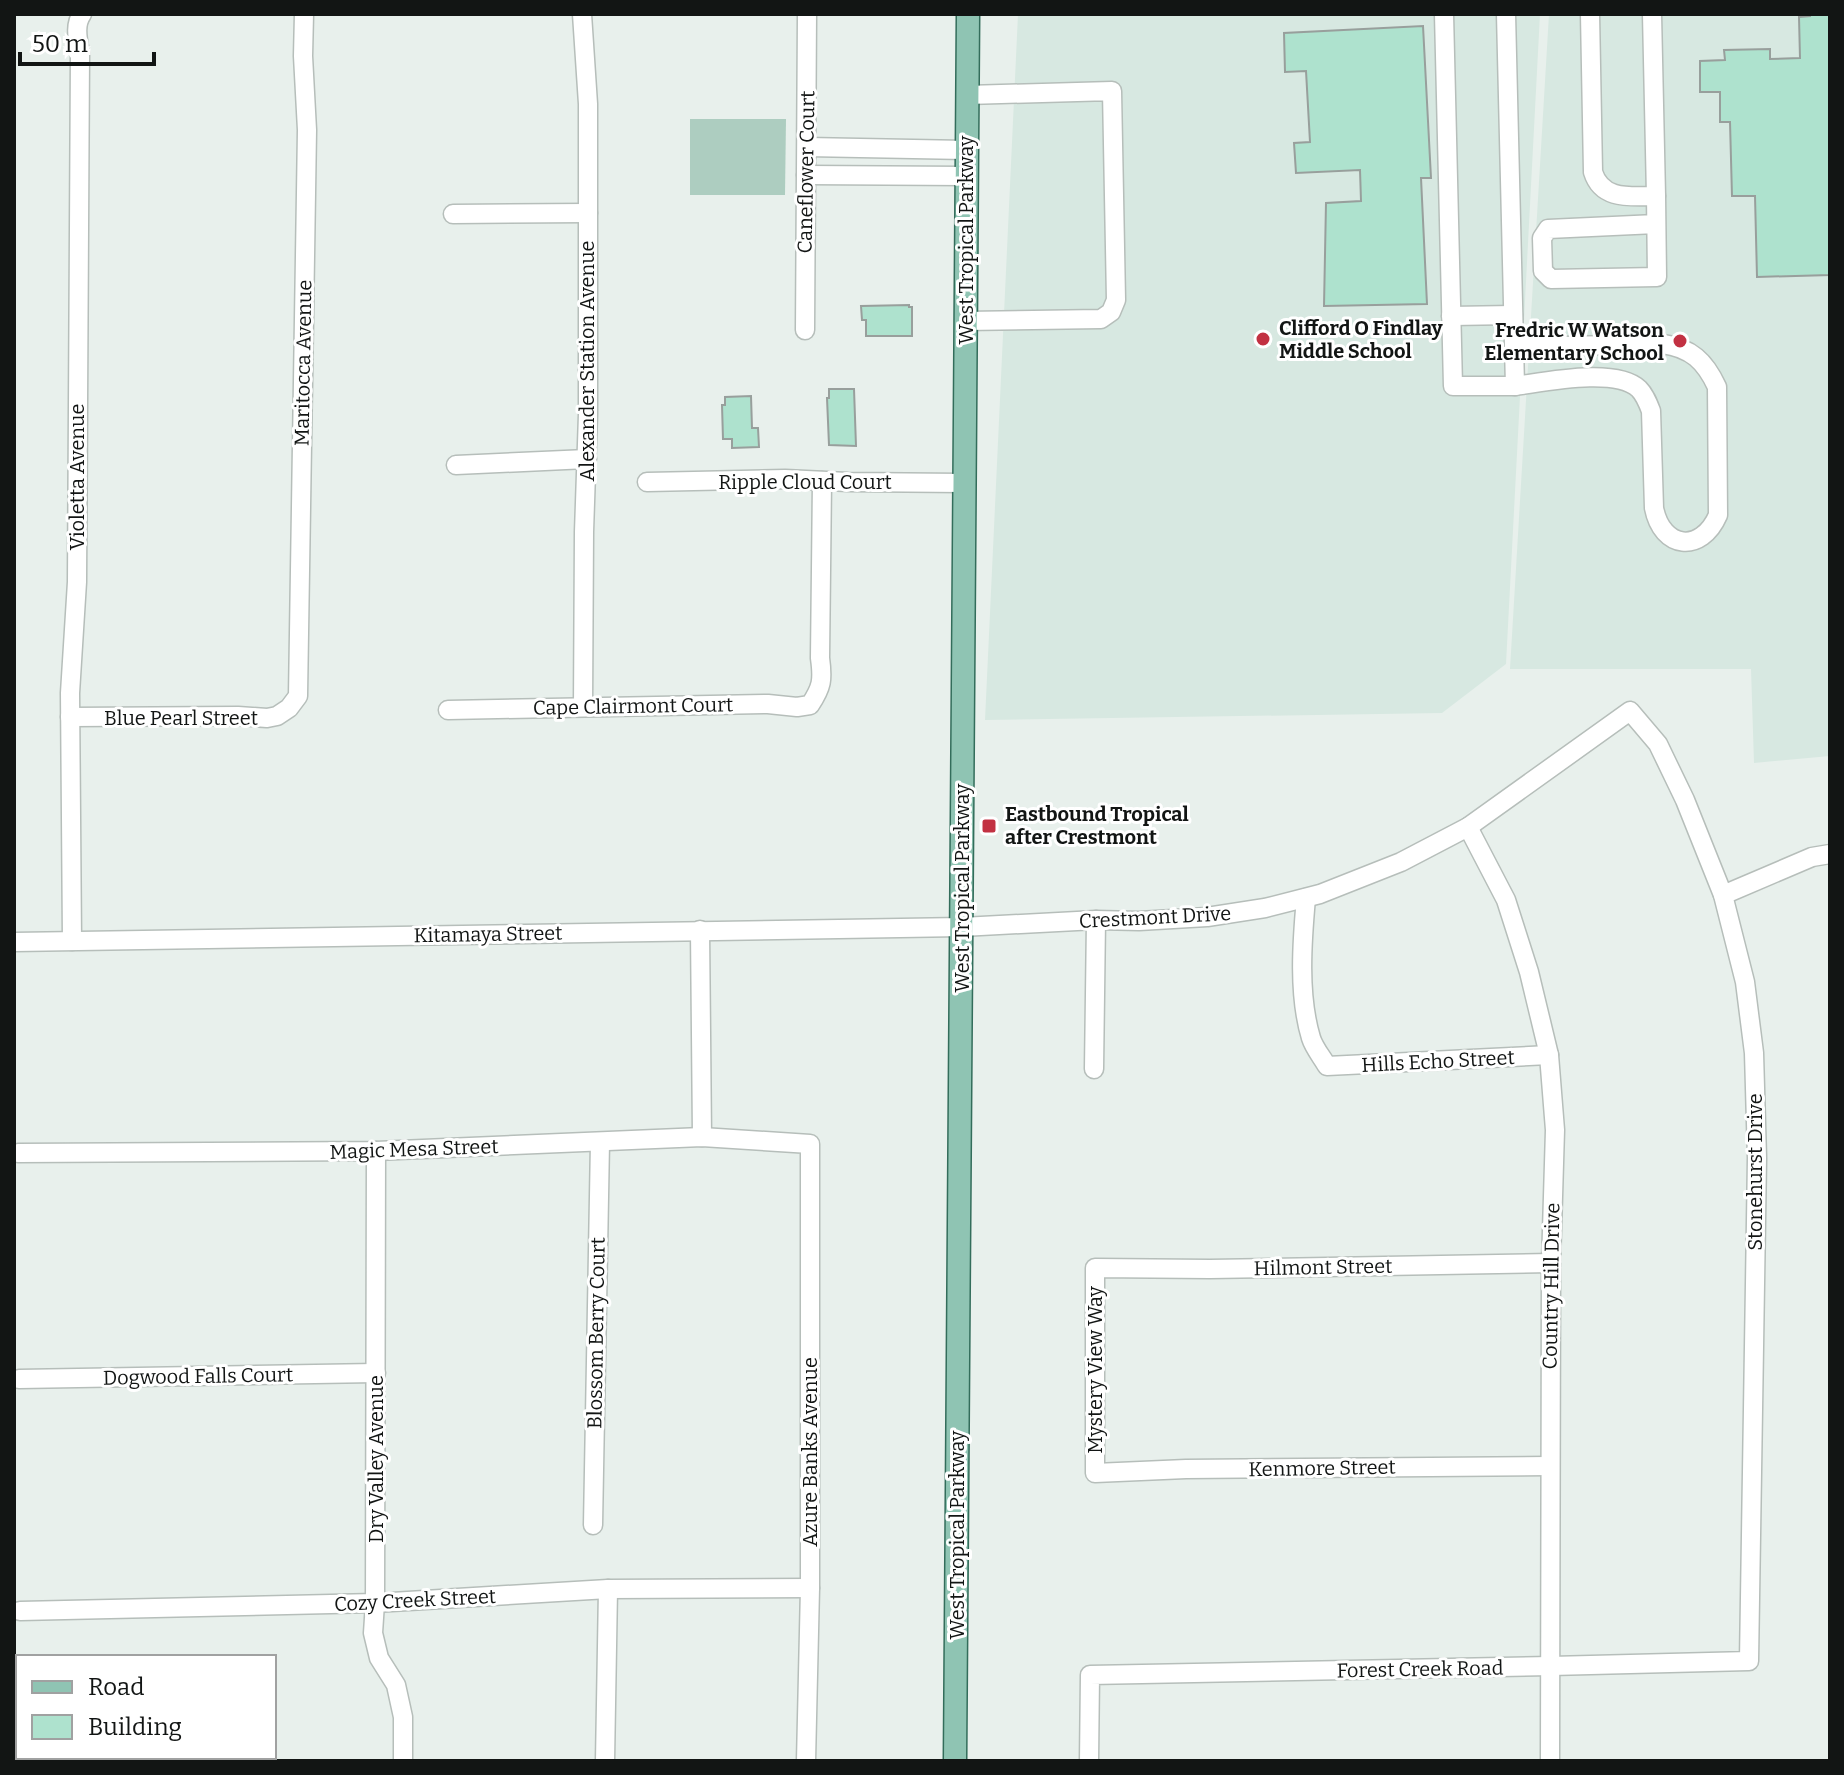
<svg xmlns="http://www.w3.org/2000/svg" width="1844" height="1775" viewBox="0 0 1844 1775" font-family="Bitter,serif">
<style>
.built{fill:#d7e8e1}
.green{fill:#adcdc0}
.building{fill:#aee2ce;stroke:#989f9c;stroke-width:2}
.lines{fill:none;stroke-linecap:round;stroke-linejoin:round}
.minor-casing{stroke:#b6beba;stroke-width:21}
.major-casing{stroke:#336d5b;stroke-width:25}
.minor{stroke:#fff;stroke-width:18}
.major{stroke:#8fc4b3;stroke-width:22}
.poi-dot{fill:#c23142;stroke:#fff;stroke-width:3}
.labels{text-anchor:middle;stroke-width:6;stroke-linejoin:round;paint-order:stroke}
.street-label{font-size:20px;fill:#121514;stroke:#fff}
.poi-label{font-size:20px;font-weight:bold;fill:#121514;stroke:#fff;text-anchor:start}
</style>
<rect width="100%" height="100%" fill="#e8f0ec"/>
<!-- built -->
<g class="built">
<path d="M1018,14H1540L1506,664L1442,713L985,720Z"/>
<path d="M1549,14H1830V756L1754,763L1751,669H1510Z"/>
</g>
<!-- green -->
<path class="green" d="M690,119H786L785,195H690Z"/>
<!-- building -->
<g class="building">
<path d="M1810,14H1830V275L1757,277L1755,196H1732L1730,122H1720V92H1700V61L1725,60L1724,50L1770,49V59L1800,58L1799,17L1810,16Z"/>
<path d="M1423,26L1431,178H1421L1427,304L1324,306L1326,203L1361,201L1360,170L1296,173L1294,143L1310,142L1306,71L1285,72L1284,33Z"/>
<path d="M909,305V307H912V336H866V320H862L861,306Z"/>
<path d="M829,389H854L856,446L829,445L827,398H829Z"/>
<path d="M751,396L752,428H758L759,447L732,448V439H723L722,405H725V397Z"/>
</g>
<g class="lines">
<!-- minor casing -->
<g class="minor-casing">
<g id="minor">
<path d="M582,14L588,104V414L584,532L583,707"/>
<path d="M1444,14L1453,386H1515L1506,14"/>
<path d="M1590,14L1593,172C1602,201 1631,196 1656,196L1652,14"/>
<path d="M807,147L966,150"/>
<path d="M806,175L966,176"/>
<path d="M1656,196L1657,277L1551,279L1543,271L1542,238L1548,229L1656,224"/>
<path d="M453,214L588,213"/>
<path d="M1451,316L1513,315"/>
<path d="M965,321L1101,319L1111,312L1116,300L1112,91L967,95"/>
<path d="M805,330L807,14"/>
<path d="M1514,347L1663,344C1691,348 1705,361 1717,387L1718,515C1701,554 1662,549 1654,508L1651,411C1648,403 1645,395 1639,389C1616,367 1545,382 1515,386"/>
<path d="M456,465L587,459"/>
<path d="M647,482L785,479L848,482L964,483"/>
<path d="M448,710L768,704L797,707L810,705C822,687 823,680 820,658L822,481"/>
<path d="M70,717L238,716L267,718L277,716L289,708L298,696L307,130L303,56L304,14"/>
<path d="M1468,827L1506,900L1529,972L1549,1055L1555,1130L1551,1263L1550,1761"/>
<path d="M1723,895L1812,857L1830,854"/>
<path d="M1306,898C1302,942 1298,995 1311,1038C1314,1048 1322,1057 1327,1066L1549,1055"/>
<path d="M700,930L702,1137"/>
<path d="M72,941L70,693L77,582L80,53C78,40 74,25 82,14"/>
<path d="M14,942L962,927L1096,920L1139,921L1207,917L1265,908L1320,894L1401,862L1468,827L1630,711L1658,744L1685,800L1723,895L1745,982L1754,1053L1757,1158L1749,1661L1551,1666L1090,1675L1089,1761"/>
<path d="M1094,1069L1096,920"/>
<path d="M376,1151L375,1603L373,1633L379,1658L396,1685L403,1717V1761"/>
<path d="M18,1153L376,1151L702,1137L810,1144V1588L806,1761"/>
<path d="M19,1379L376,1373"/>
<path d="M1549,1466L1186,1469L1095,1473V1268L1210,1269L1551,1263"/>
<path d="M593,1525L600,1142"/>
<path d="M20,1611L375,1603L608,1589L810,1588"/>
<path d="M605,1761L608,1589"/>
</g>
</g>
<!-- major casing -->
<g class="major-casing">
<path id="major" d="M955,1761L968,14"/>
</g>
<!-- minor -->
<use href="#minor" class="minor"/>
<!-- major -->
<use href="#major" class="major"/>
</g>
<!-- markers -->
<g class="poi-dot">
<circle cx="1263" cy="339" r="8"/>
<circle cx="1680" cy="341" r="8"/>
<rect x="981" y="818" width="16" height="16" rx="4"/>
</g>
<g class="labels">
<!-- street labels -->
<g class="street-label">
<text transform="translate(806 172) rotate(-89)" y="7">Caneflower Court</text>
<text transform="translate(966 240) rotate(-90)" y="7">West Tropical Parkway</text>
<text transform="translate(587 361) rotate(-90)" y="7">Alexander Station Avenue</text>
<text transform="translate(303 363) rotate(-89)" y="7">Maritocca Avenue</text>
<text transform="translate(77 477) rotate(-90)" y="7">Violetta Avenue</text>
<text x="805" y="489">Ripple Cloud Court</text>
<text transform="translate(633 706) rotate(-1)" y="7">Cape Clairmont Court</text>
<text x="181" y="725">Blue Pearl Street</text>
<text transform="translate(962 888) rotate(-90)" y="7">West Tropical Parkway</text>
<text transform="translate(1155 917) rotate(-3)" y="7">Crestmont Drive</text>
<text transform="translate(488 934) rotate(-1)" y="7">Kitamaya Street</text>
<text transform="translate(1438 1061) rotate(-3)" y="7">Hills Echo Street</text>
<text transform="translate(414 1149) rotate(-2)" y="7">Magic Mesa Street</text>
<text transform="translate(1755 1172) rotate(-90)" y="7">Stonehurst Drive</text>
<text transform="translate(1323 1267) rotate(-1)" y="7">Hilmont Street</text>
<text transform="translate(1551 1286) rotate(-89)" y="7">Country Hill Drive</text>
<text transform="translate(596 1333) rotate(-89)" y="7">Blossom Berry Court</text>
<text transform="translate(1095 1370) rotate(-90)" y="7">Mystery View Way</text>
<text transform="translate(198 1376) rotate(-1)" y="7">Dogwood Falls Court</text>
<text transform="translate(810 1452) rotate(-90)" y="7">Azure Banks Avenue</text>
<text transform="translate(376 1459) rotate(-90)" y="7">Dry Valley Avenue</text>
<text transform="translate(1322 1468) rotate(-1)" y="7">Kenmore Street</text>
<text transform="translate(957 1535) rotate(-90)" y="7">West Tropical Parkway</text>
<text transform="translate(415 1600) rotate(-3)" y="7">Cozy Creek Street</text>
<text transform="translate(1420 1669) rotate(-1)" y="7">Forest Creek Road</text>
</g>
<!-- poi labels -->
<g class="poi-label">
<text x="1279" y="335">Clifford O Findlay<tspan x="1279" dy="23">Middle School</tspan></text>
<text x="1664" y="337" text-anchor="end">Fredric W Watson<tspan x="1664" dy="23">Elementary School</tspan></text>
<text x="1005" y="821">Eastbound Tropical<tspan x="1005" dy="23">after Crestmont</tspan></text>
</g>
</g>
<!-- border -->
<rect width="1844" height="1775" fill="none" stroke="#121514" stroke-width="32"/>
<!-- legend -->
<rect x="16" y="1655" width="260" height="104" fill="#ffffff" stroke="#a0a1a1" stroke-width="2"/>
<rect x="32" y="1681" width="40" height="12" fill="#8fc4b3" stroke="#a0a1a1" stroke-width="2"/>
<text x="88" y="1695" font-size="24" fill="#121514">Road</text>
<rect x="32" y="1715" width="40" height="24" fill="#aee2ce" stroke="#a0a1a1" stroke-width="2"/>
<text x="88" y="1735" font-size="24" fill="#121514">Building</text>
<!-- scale -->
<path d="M20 52v12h134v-12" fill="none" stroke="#121514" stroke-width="4"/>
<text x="32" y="52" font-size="24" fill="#121514" stroke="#ffffff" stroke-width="6" paint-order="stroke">50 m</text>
</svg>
